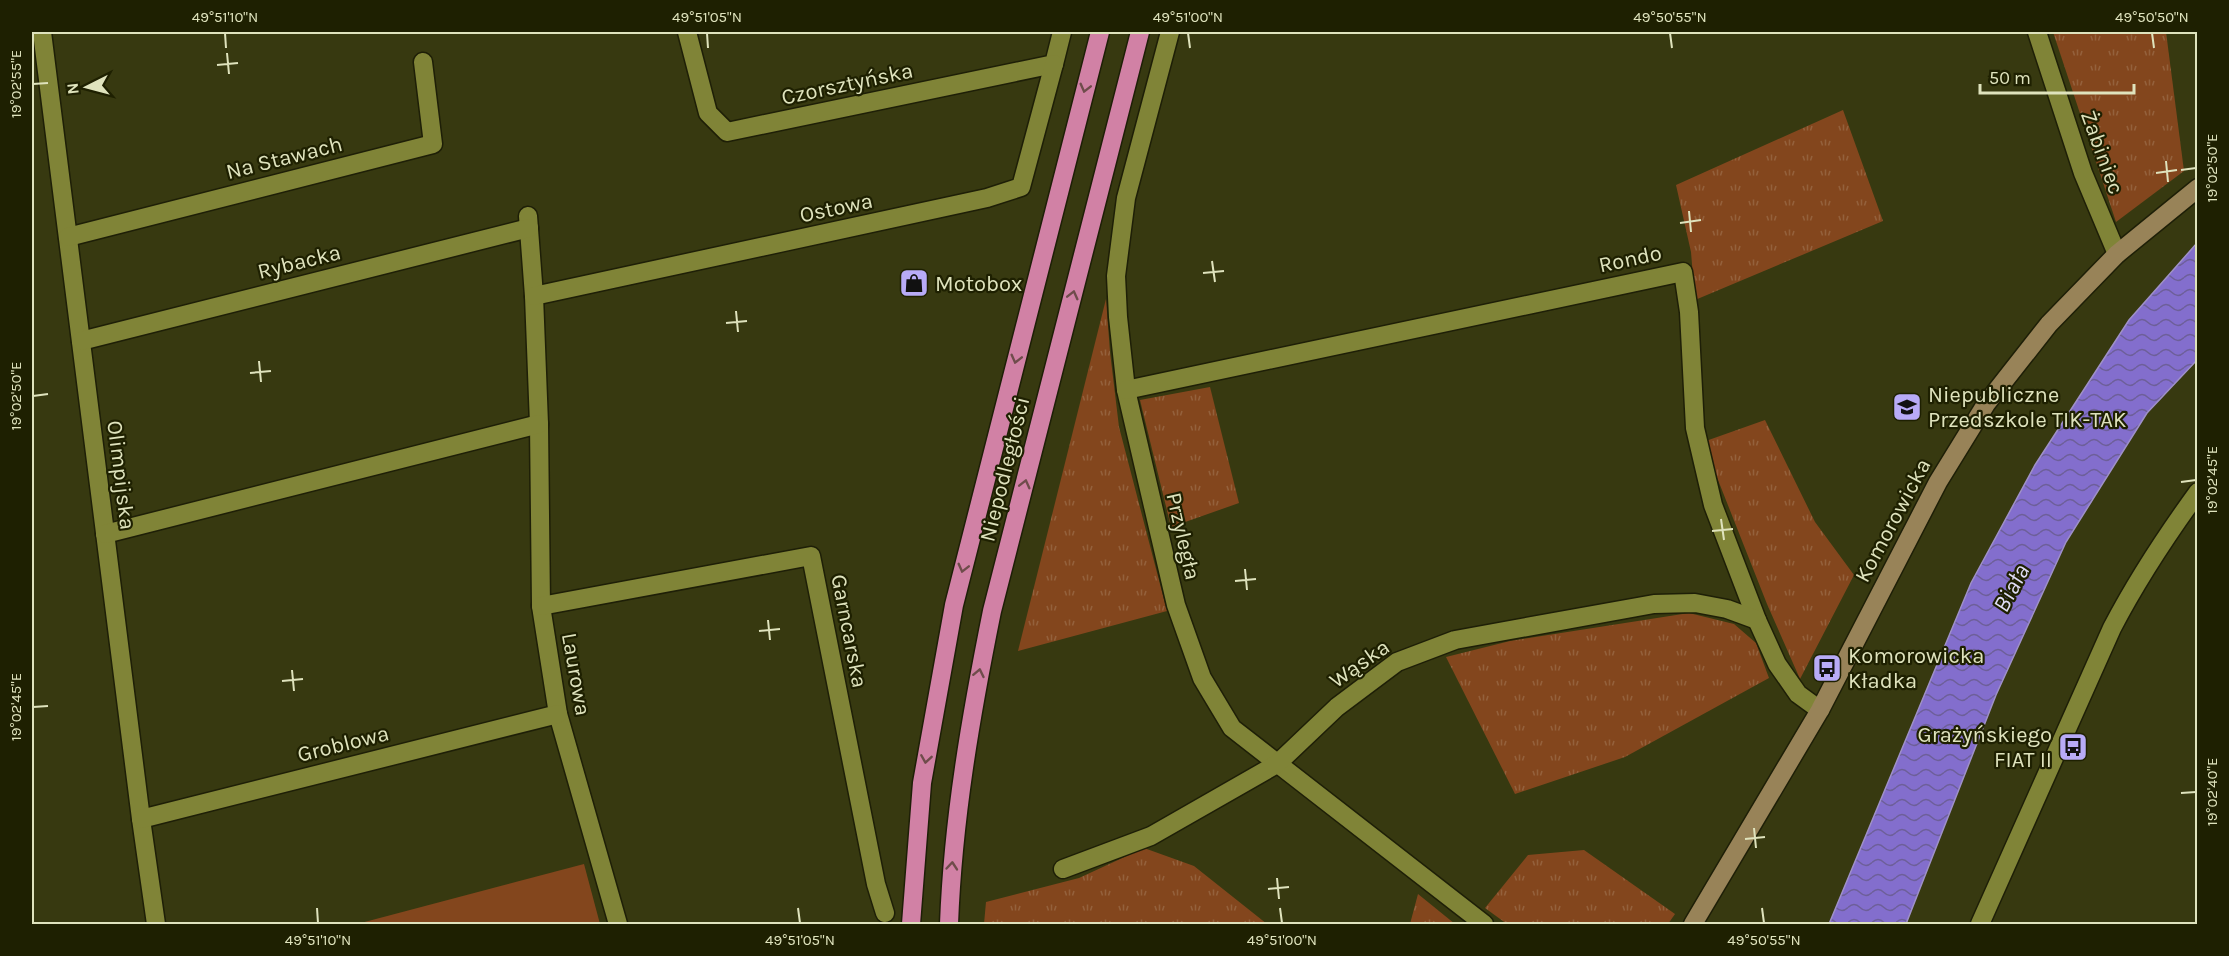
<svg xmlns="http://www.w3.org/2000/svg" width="2229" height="956" viewBox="0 0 2229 956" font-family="Karla,sans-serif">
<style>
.grass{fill:url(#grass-tufts)}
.pitch{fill:#83461d}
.water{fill:url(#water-waves);stroke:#9f91c8;stroke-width:1.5}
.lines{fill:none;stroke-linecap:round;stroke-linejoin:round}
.street-casing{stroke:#1e1f07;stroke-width:21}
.secondary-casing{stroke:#1e1f07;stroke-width:21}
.highway-casing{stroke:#1e1f07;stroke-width:21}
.street{stroke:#808437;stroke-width:18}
.secondary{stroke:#988358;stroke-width:18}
.highway{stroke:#d181a5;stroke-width:18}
.oneway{stroke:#6f4c4b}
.ticks{fill:none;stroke:#dfe3bd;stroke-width:2}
.labels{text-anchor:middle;stroke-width:4.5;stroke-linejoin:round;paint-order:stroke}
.street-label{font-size:22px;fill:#dfe3bd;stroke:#1e2001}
.poi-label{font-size:22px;fill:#dfe3bd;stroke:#1e2001;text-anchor:start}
.water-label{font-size:24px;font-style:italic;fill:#dfdcf5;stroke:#1e2001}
.neatline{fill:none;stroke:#dfe3bd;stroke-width:2}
.ticks-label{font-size:15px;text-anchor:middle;fill:#dfe3bd}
</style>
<defs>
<pattern id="grass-tufts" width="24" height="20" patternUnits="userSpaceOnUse" patternTransform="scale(1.5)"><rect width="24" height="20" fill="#83461d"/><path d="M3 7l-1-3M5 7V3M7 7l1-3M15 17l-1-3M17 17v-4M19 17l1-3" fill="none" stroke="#94613c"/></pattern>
<pattern id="water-waves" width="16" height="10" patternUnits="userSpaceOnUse" patternTransform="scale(1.5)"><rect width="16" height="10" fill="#836ecd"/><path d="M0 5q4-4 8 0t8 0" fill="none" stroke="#6d5f99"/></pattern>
</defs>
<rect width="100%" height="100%" fill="#373910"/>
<!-- grass -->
<g class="grass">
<path d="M2053,32H2166L2184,171L2116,222Z"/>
<path d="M1843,110L1883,221L1695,300L1691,252L1676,185Z"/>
<path d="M1106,299L1110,352L1119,427L1167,611L1018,651Z"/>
<path d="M1210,387L1239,503L1171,527L1140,400Z"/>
<path d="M1765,420L1815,522L1854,575L1800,679L1767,604L1703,442Z"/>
<path d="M1689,613L1734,624L1756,643L1769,678L1625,757L1515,794L1446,657L1510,641Z"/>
<path d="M1144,848L1194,866L1267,924H984L986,902L1079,878Z"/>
<path d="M1584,850L1675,914L1668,924H1507L1485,908L1528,855Z"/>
<path d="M1418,894L1455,924H1410Z"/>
</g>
<!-- pitch -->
<path class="pitch" d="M584,864L600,924H357Z"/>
<!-- water -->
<path class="water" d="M2197,243V360L2147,413L2066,542L1996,695L1906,924H1829L1971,583L2035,465L2129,320Z"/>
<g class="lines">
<!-- street casing -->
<g class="street-casing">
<g id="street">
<path d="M42,32L141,819L156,924"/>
<path d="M687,32L708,113L727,132L1054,64L1062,32"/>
<path d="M1170,32L1126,198L1116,276L1118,317L1126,390L1176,605L1202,678L1232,728L1484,924"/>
<path d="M2037,32L2083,173L2117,254"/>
<path d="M528,216L534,296L539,424L541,606L558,714L618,924"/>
<path d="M68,237L433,144L423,62"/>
<path d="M534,296L987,198L1021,187L1054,64"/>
<path d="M81,341L529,228"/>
<path d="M1126,390L1683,272L1689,312L1695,428L1713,505L1757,620L1777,664L1798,694L1820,710"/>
<path d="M105,534L539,424"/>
<path d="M541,606L811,556L876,884L885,913"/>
<path d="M141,819L558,714"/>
<path d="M1063,869L1151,836L1277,764L1337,707L1397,662L1455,640L1654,604L1695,603L1727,609L1757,620"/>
<path d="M1980,924L2112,628C2137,580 2166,536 2198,492"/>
</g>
</g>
<!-- secondary casing -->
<g class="secondary-casing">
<path id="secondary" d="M1693,924L1820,710L1938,482L1986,404L2049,324L2117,254L2198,188"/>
</g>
<!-- highway casing -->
<g class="highway-casing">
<g id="highway">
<path d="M911,924L922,783L954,605L1100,32"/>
<path d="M949,924C953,818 971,715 992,611L1140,32"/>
</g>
</g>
<!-- street -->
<use href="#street" class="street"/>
<!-- secondary -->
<use href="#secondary" class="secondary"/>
<!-- highway -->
<use href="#highway" class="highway"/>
</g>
<!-- one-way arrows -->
<defs><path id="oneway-chevron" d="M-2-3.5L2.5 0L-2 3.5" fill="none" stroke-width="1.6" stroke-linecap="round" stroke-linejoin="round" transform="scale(1.5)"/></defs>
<g class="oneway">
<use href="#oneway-chevron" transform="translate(1085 88) rotate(104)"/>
<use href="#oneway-chevron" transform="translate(1073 295) rotate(-76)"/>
<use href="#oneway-chevron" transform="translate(1016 359) rotate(104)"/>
<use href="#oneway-chevron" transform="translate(1025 484) rotate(-76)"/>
<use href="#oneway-chevron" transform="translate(963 568) rotate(104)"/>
<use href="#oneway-chevron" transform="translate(979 673) rotate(-78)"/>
<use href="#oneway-chevron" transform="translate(926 759) rotate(99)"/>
<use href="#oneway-chevron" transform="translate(952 866) rotate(-85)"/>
</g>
<!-- ticks -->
<path class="ticks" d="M225,33L226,48M707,33L708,48M1188,33L1190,48M1670,33L1672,48M2152,33L2154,48M227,53L229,74M217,65L238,63M33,84L48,83M2166,161L2168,182M2181,170L2196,168M2156,173L2177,170M1689,211L1691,232M1680,223L1701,220M1212,261L1215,282M1203,273L1224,271M736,311L738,332M726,323L747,321M259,361L261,382M250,373L271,371M33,396L48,394M2181,482L2196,480M1721,519L1724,540M1712,531L1733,529M1245,569L1247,590M1235,581L1256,579M768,620L770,640M759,631L780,629M292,670L294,691M282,681L303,679M33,707L48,706M2181,793L2196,792M1754,828L1756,848M1745,839L1765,837M1277,878L1279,899M1268,889L1289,887M317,908L318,923M798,908L800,923M1280,908L1282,923M1762,908L1764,923"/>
<!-- icons -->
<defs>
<g id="shop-square" transform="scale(1.5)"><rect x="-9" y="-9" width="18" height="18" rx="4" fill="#b8abf7" stroke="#1e2001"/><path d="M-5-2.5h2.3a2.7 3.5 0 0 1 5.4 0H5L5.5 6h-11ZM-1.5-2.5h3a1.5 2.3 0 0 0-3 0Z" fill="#111"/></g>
<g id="school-square" transform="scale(1.5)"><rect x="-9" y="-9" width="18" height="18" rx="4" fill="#b8abf7" stroke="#1e2001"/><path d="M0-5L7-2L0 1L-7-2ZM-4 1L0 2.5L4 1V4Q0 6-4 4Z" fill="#111"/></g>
<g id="bus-square" transform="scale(1.5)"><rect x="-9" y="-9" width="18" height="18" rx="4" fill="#b8abf7" stroke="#1e2001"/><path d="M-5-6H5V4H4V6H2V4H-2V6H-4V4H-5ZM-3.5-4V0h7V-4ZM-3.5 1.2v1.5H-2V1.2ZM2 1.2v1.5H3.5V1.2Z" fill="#111"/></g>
</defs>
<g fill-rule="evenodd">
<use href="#shop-square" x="914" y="283"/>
<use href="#school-square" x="1907" y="407"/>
<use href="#bus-square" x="1827" y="668"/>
<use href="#bus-square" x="2073" y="747"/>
</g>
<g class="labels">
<!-- street labels -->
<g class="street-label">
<text transform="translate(847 83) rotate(-12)" y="8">Czorsztyńska</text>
<text transform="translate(2103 152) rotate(70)" y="8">Żabiniec</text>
<text transform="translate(284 157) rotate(-14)" y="8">Na Stawach</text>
<text transform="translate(836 207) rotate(-12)" y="8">Ostowa</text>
<text transform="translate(1630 258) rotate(-12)" y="8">Rondo</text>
<text transform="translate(299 261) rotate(-14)" y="8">Rybacka</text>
<text transform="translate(1004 469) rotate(-76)" y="8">Niepodległości</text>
<text transform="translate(122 475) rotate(83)" y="8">Olimpijska</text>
<text transform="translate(1892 520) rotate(-62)" y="8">Komorowicka</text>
<text transform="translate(1184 536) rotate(77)" y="8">Przyległa</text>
<text transform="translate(850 631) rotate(79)" y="8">Garncarska</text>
<text transform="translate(1359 663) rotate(-35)" y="8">Wąska</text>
<text transform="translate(577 674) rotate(80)" y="8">Laurowa</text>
<text transform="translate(343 743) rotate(-14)" y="8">Groblowa</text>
</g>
<!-- poi labels -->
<g class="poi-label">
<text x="935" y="291">Motobox</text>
<text x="1928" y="402">Niepubliczne<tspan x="1928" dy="25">Przedszkole TIK-TAK</tspan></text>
<text x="1848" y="663">Komorowicka<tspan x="1848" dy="25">Kładka</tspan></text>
<text x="2052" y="742" text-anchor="end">Grażyńskiego<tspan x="2052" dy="25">FIAT II</tspan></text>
</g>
<!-- water labels -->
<g class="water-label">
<text transform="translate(2011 588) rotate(-62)" y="8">Biała</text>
</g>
</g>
<!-- border -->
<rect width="2229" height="956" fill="none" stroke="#1e2001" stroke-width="66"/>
<!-- north arrow -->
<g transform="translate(87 87) rotate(264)" stroke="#1e2001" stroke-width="4.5" paint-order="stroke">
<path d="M0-4.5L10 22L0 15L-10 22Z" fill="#dfe3bd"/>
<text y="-9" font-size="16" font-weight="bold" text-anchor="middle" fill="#dfe3bd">N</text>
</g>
<!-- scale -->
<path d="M1980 84v9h154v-9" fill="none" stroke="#dfe3bd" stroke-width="3"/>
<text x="1989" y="84" font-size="18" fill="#dfe3bd" stroke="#1e2001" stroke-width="4.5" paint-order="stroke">50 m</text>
<rect x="33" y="33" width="2163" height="890" class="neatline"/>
<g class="ticks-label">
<text x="225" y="22">49°51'10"N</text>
<text x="707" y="22">49°51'05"N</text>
<text x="1188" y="22">49°51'00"N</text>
<text x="1670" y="22">49°50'55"N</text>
<text x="2152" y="22">49°50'50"N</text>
<text transform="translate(16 84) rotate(-90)" y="5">19°02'55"E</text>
<text transform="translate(2212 168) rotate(-90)" y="5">19°02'50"E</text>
<text transform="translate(16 396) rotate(-90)" y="5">19°02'50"E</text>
<text transform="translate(2212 480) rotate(-90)" y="5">19°02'45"E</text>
<text transform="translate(16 707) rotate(-90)" y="5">19°02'45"E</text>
<text transform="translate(2212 792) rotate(-90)" y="5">19°02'40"E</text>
<text x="318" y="945">49°51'10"N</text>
<text x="800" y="945">49°51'05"N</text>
<text x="1282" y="945">49°51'00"N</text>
<text x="1764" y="945">49°50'55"N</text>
</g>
</svg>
